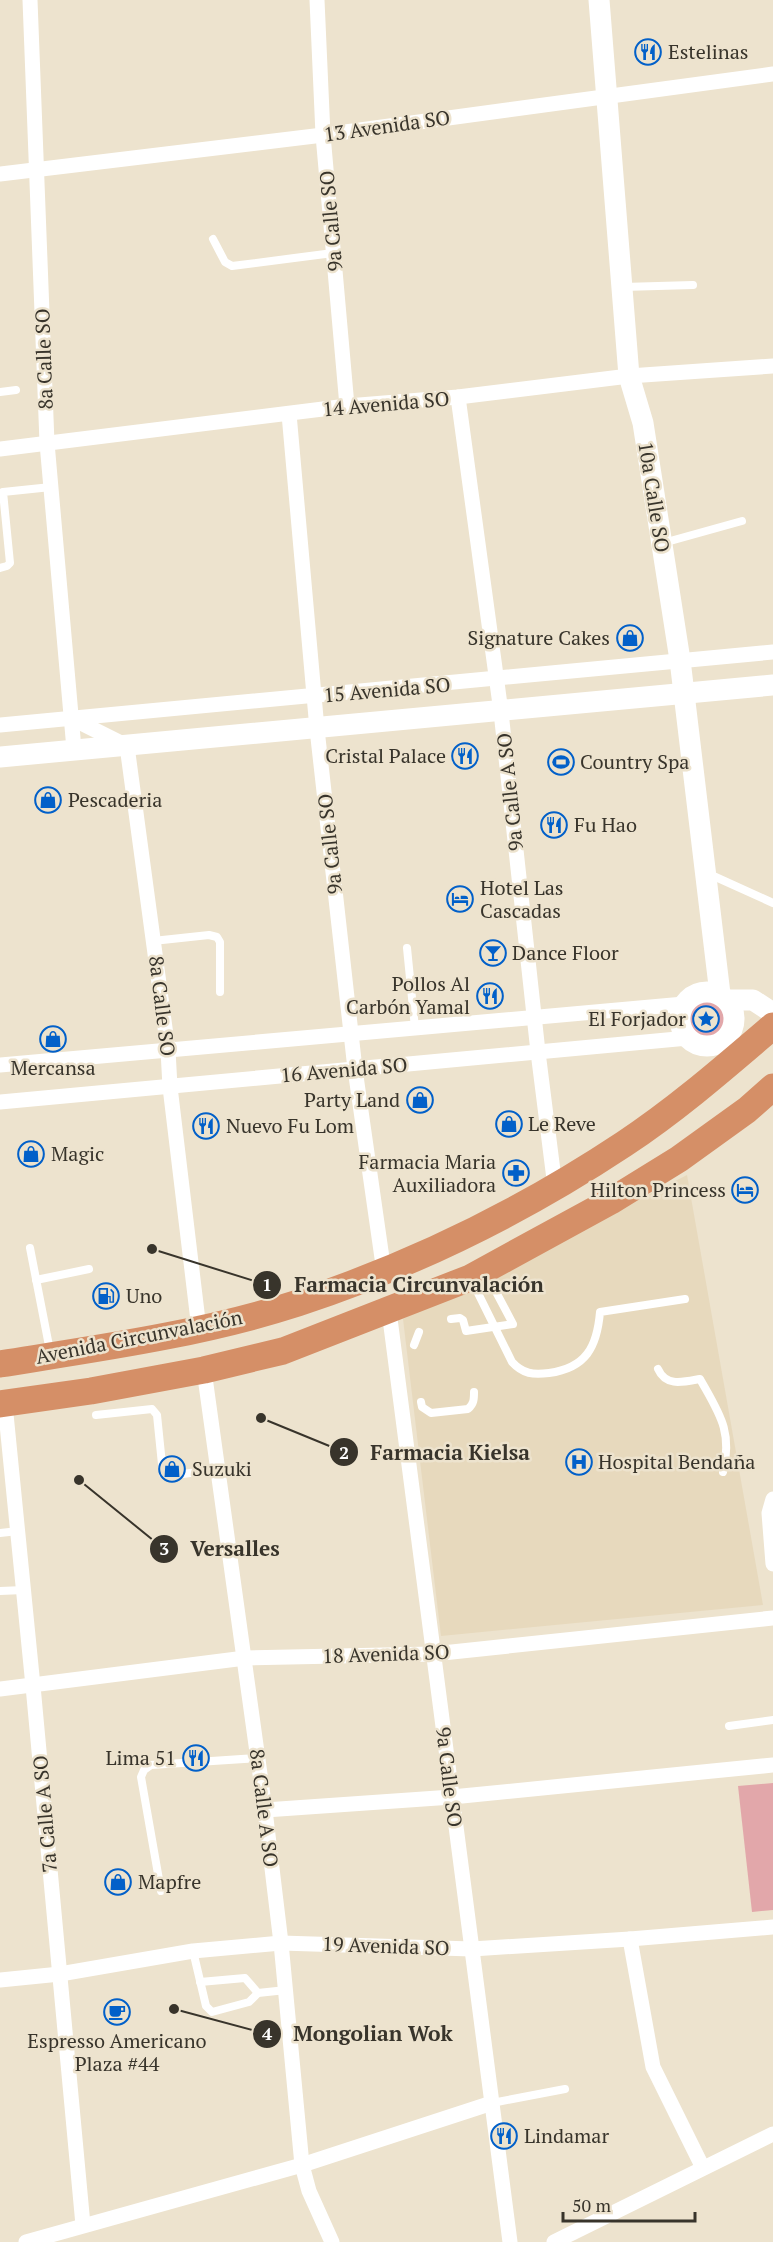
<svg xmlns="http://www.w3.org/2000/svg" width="773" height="2242" viewBox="0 0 773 2242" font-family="'PT Serif',serif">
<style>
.built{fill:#e7d9bd}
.green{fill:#e2a7aa}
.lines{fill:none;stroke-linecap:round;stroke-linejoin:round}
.lane{stroke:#fff;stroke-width:8}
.street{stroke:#fff;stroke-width:15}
.secondary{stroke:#fff;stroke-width:21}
.highway{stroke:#d58f67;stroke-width:27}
.labels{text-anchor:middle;stroke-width:5;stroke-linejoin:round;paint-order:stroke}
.poi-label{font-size:20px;fill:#38342b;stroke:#ede3ce;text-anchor:start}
.street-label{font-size:20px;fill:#38342b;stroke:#ede3ce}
.leader{fill:none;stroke:#38342b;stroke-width:2}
.callout-dot{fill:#38342b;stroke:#ede3ce;stroke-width:2}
.mark-label{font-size:18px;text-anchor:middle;font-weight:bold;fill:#fff}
.callout-label{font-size:21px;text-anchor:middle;font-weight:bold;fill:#38342b;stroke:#ede3ce;stroke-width:5;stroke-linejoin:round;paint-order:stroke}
</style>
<rect width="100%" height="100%" fill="#ede3ce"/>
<!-- built -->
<path class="built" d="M687,1175L763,1605L441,1636L403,1319Z"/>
<!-- green -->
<g class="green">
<circle cx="707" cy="1018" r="20"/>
<path d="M773,1783V1910L752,1912L738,1786Z"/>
</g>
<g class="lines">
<!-- lane -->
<g class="lane">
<path d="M213,239L225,262L232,266L333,253"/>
<path d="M623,287L693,285"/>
<path d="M0,392L16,390"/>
<path d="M663,543L742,521"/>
<path d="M0,568L7,566L10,563L3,492L51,487"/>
<path d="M709,874L773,903"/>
<path d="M153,941L209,935L217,937L220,942V992"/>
<path d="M407,948L415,1028"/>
<path d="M30,1248L50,1351"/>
<path d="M36,1280L89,1269"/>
<path d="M472,1281L512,1362C523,1374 533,1375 549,1373C586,1368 597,1347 600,1312L685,1299"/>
<path d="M451,1319L460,1318L463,1320L466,1331L513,1324L487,1275"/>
<path d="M414,1345L419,1332"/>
<path d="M658,1369C666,1387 683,1382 700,1379C719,1413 733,1431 723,1472"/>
<path d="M421,1402L422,1407L431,1413L468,1409C474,1404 474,1399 474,1392"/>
<path d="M96,1415L152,1409L157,1415L163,1474L169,1476L218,1469"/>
<path d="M0,1533L18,1531"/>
<path d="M0,1591L24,1590"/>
<path d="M729,1726L773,1720"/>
<path d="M161,1891L141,1777L144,1770L151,1765L258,1758"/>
<path d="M193,1951L206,2006L212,2012L249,2002L258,1993L286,1990"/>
<path d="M200,1982L245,1978L258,1993"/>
<path d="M492,2103L565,2089"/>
</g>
<!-- street -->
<g class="street">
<path d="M30,0L47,443L74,749"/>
<path d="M317,0L323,135L347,406"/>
<path d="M0,174L323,135L773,74"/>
<path d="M458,397L501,712L538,1052L555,1187"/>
<path d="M289,414L317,729L355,1069L384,1272"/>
<path d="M0,449L347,406L458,397L629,376L773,366"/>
<path d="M71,718L127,746L168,1050L170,1087L199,1329"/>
<path d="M0,725L773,652"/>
<path d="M0,1065L684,1004"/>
<path d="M0,1102L688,1038"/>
<path d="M389,1311L510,2242"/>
<path d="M204,1370L265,1810L281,1943L302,2165L309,2191L332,2242"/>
<path d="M5,1404L33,1686L83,2225"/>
<path d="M773,1499L769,1513L773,1564"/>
<path d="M0,1689L245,1658L433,1654L773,1618"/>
<path d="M265,1810L452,1797L773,1765"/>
<path d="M630,1939L653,2067L703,2168"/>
<path d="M0,1980L60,1974L193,1951L281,1943L472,1949L630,1939L773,1927"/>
<path d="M26,2242L302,2165L492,2103"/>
<path d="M554,2242L773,2134"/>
</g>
<!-- secondary -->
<g class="secondary">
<path d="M599,0L629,376L643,423L680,660L720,994"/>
<path d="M0,757L773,685"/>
<circle cx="707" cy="1019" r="27"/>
<path d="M727,1000H753L773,1013"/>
</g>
<!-- highway -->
<g class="highway">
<path d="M0,1364C100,1348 202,1334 298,1303C413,1265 523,1211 624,1144C677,1109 725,1067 773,1026"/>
<path d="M0,1404L91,1391L204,1370L283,1351L470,1278L611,1201L679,1159L747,1110L773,1087"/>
</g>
</g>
<!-- icons -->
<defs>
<g id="restaurant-ring" transform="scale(1.35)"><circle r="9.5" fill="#ede3ce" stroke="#0260c9" stroke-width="1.5"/><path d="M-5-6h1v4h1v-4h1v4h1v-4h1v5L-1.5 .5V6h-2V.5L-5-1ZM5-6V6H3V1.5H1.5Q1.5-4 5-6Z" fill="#0260c9"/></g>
<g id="shop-ring" transform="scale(1.35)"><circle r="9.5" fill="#ede3ce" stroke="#0260c9" stroke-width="1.5"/><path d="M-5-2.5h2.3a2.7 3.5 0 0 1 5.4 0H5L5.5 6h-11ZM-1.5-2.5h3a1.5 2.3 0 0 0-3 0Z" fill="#0260c9"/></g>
<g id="stadium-ring" transform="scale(1.35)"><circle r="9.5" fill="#ede3ce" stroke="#0260c9" stroke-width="1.5"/><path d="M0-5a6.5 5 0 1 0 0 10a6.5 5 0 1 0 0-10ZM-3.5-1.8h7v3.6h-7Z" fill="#0260c9"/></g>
<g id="hotel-ring" transform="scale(1.35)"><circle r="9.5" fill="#ede3ce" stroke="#0260c9" stroke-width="1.5"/><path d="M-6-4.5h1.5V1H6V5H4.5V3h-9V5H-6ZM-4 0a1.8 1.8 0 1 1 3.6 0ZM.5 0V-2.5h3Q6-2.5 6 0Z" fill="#0260c9"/></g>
<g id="bar-ring" transform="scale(1.35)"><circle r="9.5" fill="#ede3ce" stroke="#0260c9" stroke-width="1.5"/><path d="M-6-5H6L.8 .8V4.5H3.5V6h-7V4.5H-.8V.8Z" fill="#0260c9"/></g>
<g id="sight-ring" transform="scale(1.35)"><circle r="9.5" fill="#ede3ce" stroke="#0260c9" stroke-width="1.5"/><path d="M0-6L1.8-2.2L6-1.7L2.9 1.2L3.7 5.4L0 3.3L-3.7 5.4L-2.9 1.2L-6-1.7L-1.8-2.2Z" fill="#0260c9"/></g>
<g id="pharmacy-ring" transform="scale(1.35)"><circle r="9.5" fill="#ede3ce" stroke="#0260c9" stroke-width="1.5"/><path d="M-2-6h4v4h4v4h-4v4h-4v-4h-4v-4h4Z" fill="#0260c9"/></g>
<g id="fuel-ring" transform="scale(1.35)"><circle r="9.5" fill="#ede3ce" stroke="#0260c9" stroke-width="1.5"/><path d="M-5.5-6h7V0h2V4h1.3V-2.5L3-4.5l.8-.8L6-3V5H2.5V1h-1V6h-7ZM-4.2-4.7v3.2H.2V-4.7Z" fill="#0260c9"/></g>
<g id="hospital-ring" transform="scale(1.35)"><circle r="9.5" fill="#ede3ce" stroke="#0260c9" stroke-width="1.5"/><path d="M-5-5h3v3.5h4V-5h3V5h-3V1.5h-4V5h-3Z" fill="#0260c9"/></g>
<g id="cafe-ring" transform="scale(1.35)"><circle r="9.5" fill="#ede3ce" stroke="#0260c9" stroke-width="1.5"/><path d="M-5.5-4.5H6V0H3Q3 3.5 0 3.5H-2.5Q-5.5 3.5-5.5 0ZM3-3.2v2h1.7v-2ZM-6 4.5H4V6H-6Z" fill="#0260c9"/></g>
</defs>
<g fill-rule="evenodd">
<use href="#restaurant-ring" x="648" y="52"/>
<use href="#shop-ring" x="630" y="638"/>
<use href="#restaurant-ring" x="465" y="756"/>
<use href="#stadium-ring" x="561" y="762"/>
<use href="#shop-ring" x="48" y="800"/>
<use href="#restaurant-ring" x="554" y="825"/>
<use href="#hotel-ring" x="460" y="899"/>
<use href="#bar-ring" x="493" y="953"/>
<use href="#restaurant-ring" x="490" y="996"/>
<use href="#sight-ring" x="706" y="1019"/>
<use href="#shop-ring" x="53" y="1039"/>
<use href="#shop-ring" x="420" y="1100"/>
<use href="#shop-ring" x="509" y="1124"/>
<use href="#restaurant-ring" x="206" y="1126"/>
<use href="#shop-ring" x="31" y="1154"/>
<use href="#pharmacy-ring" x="516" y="1173"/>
<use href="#hotel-ring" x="745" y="1190"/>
<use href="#fuel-ring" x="106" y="1296"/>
<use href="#hospital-ring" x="579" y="1462"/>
<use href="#shop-ring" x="172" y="1469"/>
<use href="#restaurant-ring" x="196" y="1758"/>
<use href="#shop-ring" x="118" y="1882"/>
<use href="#cafe-ring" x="117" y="2012"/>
<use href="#restaurant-ring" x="504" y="2136"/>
</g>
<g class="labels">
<!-- poi labels -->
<g class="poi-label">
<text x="668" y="59">Estelinas</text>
<text x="610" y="645" text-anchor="end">Signature Cakes</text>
<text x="446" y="763" text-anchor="end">Cristal Palace</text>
<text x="580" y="769">Country Spa</text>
<text x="68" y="807">Pescaderia</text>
<text x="574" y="832">Fu Hao</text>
<text x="480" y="895">Hotel Las<tspan x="480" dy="23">Cascadas</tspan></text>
<text x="512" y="960">Dance Floor</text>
<text x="470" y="991" text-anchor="end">Pollos Al<tspan x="470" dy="23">Carbón Yamal</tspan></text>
<text x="686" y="1026" text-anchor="end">El Forjador</text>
<text x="53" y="1075" text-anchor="middle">Mercansa</text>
<text x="400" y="1107" text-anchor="end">Party Land</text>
<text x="528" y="1131">Le Reve</text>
<text x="226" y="1133">Nuevo Fu Lom</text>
<text x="51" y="1161">Magic</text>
<text x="496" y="1169" text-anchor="end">Farmacia Maria<tspan x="496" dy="23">Auxiliadora</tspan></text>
<text x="726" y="1197" text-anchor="end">Hilton Princess</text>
<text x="126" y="1303">Uno</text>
<text x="598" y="1469">Hospital Bendaña</text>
<text x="192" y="1476">Suzuki</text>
<text x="176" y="1765" text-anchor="end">Lima 51</text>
<text x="138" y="1889">Mapfre</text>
<text x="117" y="2048" text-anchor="middle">Espresso Americano<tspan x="117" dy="23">Plaza #44</tspan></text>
<text x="524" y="2143">Lindamar</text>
</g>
<!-- street labels -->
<g class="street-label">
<text transform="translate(387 126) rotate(-8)" y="7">13 Avenida SO</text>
<text transform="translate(331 221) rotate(-95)" y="7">9a Calle SO</text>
<text transform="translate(44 359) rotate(-92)" y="7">8a Calle SO</text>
<text transform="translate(386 404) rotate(-5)" y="7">14 Avenida SO</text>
<text transform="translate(654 497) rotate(81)" y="7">10a Calle SO</text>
<text transform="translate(387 690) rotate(-5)" y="7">15 Avenida SO</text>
<text transform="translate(510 792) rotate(-96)" y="7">9a Calle A SO</text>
<text transform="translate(330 844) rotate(-96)" y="7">9a Calle SO</text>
<text transform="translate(162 1006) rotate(83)" y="7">8a Calle SO</text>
<text transform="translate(344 1070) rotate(-5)" y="7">16 Avenida SO</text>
<text transform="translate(139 1337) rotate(-11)" y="7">Avenida Circunvalación</text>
<text transform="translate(386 1654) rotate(-2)" y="7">18 Avenida SO</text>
<text transform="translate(449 1777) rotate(83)" y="7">9a Calle SO</text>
<text transform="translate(264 1808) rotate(83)" y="7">8a Calle A SO</text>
<text transform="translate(45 1814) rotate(-95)" y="7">7a Calle A SO</text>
<text transform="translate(386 1946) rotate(2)" y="7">19 Avenida SO</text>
</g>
</g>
<!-- callouts -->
<path class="leader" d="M152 1249L267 1285M261 1418L344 1452M79 1480L164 1549M174 2009L267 2034"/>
<g class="callout-dot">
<circle cx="152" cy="1249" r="6"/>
<circle cx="261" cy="1418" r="6"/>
<circle cx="79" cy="1480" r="6"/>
<circle cx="174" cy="2009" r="6"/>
<circle cx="267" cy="1285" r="15"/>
<circle cx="344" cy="1452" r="15"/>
<circle cx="164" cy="1549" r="15"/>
<circle cx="267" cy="2034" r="15"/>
</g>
<g class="mark-label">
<text x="267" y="1291">1</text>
<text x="344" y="1459">2</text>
<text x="164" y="1555">3</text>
<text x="267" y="2040">4</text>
</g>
<g class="callout-label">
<text x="419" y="1292">Farmacia Circunvalación</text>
<text x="450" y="1460">Farmacia Kielsa</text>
<text x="235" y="1556">Versalles</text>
<text x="373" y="2041">Mongolian Wok</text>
</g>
<!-- scale -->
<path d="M563 2212v9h132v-9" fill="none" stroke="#38342b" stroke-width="3"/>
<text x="572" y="2212" font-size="18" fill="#38342b" stroke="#ede3ce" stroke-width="4.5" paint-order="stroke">50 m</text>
</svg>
